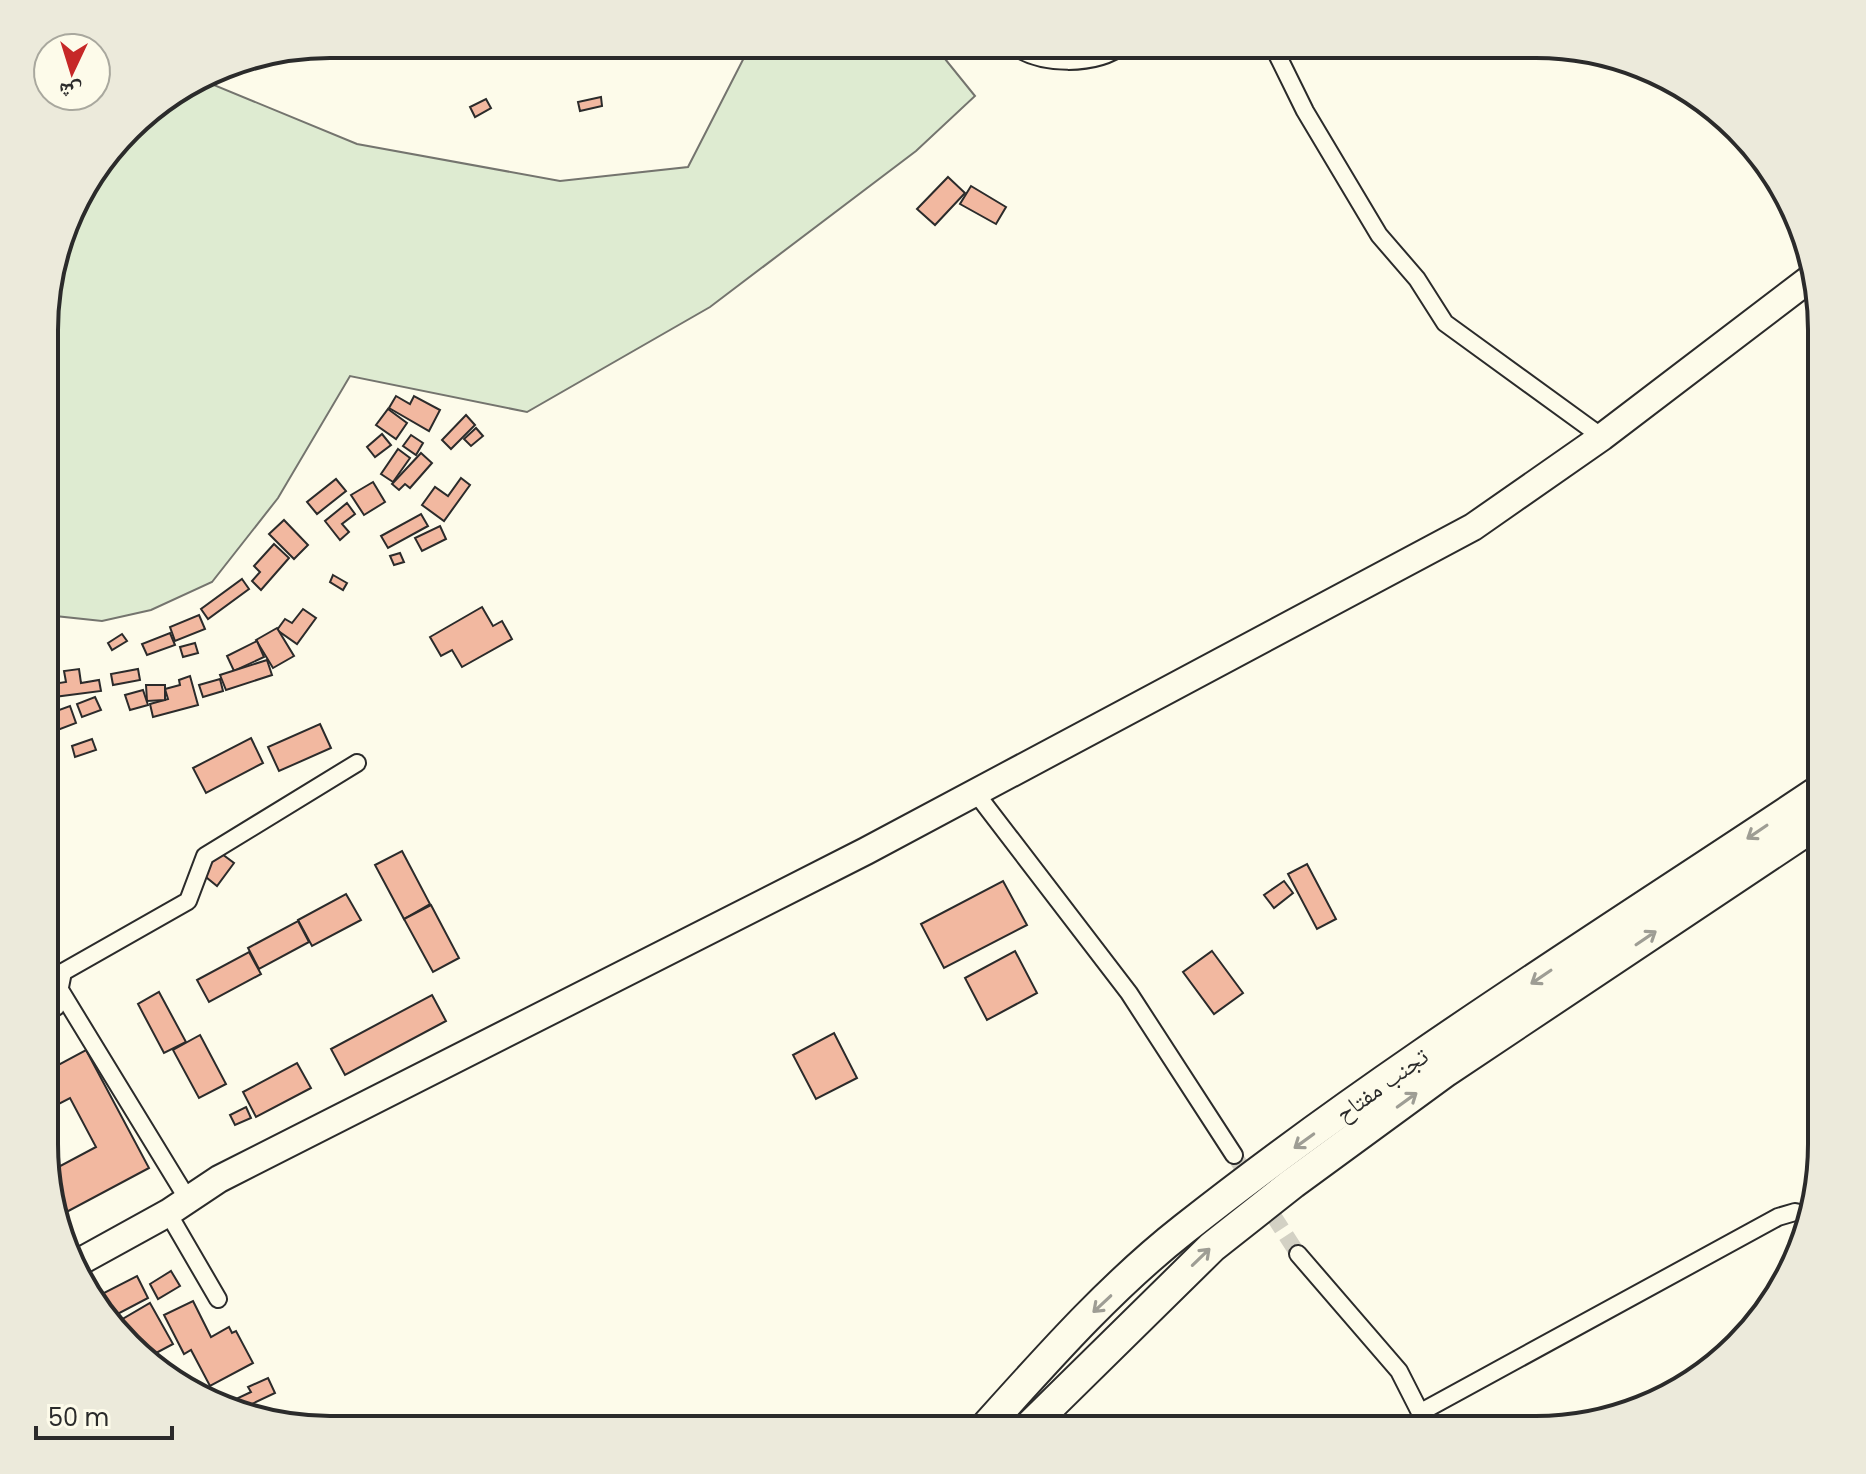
<svg xmlns="http://www.w3.org/2000/svg" width="1866" height="1474" viewBox="0 0 1866 1474" font-family="Poppins,'Noto Naskh Arabic',sans-serif">
<style>
.green{fill:#deebd1;stroke:#74746e;stroke-width:2}
.building{fill:#f2b8a0;stroke:#2b2b2b;stroke-width:2}
.lines{fill:none;stroke-linecap:round;stroke-linejoin:round}
.street-tunnel{stroke:#d3d1c4;stroke-width:16;stroke-dasharray:16 8;stroke-linecap:butt}
.street-casing{stroke:#2b2b2b;stroke-width:20}
.primary-casing{stroke:#2b2b2b;stroke-width:30}
.highway-casing{stroke:#2b2b2b;stroke-width:34}
.street{stroke:#fdfbea;stroke-width:16}
.primary{stroke:#fdfbea;stroke-width:26}
.highway{stroke:#fdfbea;stroke-width:30}
.oneway{stroke:#9e9d94}
.labels{text-anchor:middle;stroke-width:6;stroke-linejoin:round;paint-order:stroke}
.street-label{font-size:24px;fill:#2b2b2b;stroke:#fdfbea}
.rim{fill:none;stroke:#2b2b2b;stroke-width:4}
</style>
<rect width="100%" height="100%" fill="#fdfbea"/>
<!-- green -->
<path class="green" d="M751,44H933L975,96L916,151L710,307L527,412L350,376L278,498L212,582L151,610L102,621L46,615L47,292L82,187L142,115L202,80L357,144L560,181L688,167Z"/>
<!-- building -->
<g class="building">
<path d="M262,56L257,64L246,58L261,55Z"/>
<path d="M601,97L602,106L580,111L578,102Z"/>
<path d="M486,99L491,108L475,117L470,107Z"/>
<path d="M948,177L965,193L935,225L917,209Z"/>
<path d="M971,186L1006,207L996,224L960,204Z"/>
<path d="M396,396L410,404L414,396L440,410L429,431L389,408Z"/>
<path d="M388,409L407,423L396,439L376,425Z"/>
<path d="M466,415L475,425L451,449L442,440Z"/>
<path d="M476,428L483,436L471,446L464,439Z"/>
<path d="M382,434L391,445L375,457L367,447Z"/>
<path d="M411,435L423,443L416,455L403,446Z"/>
<path d="M398,449L410,458L393,482L381,474Z"/>
<path d="M421,453L432,463L410,488L405,484L399,490L392,484Z"/>
<path d="M461,478L470,485L444,521L422,505L435,487L448,496Z"/>
<path d="M336,479L346,491L317,514L307,502Z"/>
<path d="M373,482L385,502L364,515L351,495Z"/>
<path d="M347,503L355,514L342,524L349,532L340,540L325,521Z"/>
<path d="M421,514L428,526L388,548L381,536Z"/>
<path d="M284,520L308,545L294,559L269,534Z"/>
<path d="M440,526L446,539L422,551L415,538Z"/>
<path d="M274,544L289,558L261,590L252,581L260,572L254,566Z"/>
<path d="M400,553L404,562L394,565L390,556Z"/>
<path d="M333,575L347,583L343,590L330,582Z"/>
<path d="M242,579L249,589L208,619L201,609Z"/>
<path d="M482,607L493,626L502,621L512,639L462,667L452,650L441,656L430,637Z"/>
<path d="M303,609L316,618L297,644L277,630L285,619L292,623Z"/>
<path d="M199,615L205,629L175,641L170,627Z"/>
<path d="M277,628L294,656L273,668L256,640Z"/>
<path d="M170,633L175,645L147,655L142,644Z"/>
<path d="M122,634L127,641L112,650L108,643Z"/>
<path d="M257,641L264,657L234,671L227,656Z"/>
<path d="M195,643L198,653L183,657L180,647Z"/>
<path d="M267,660L272,675L226,690L220,675Z"/>
<path d="M79,669L81,683L99,680L101,691L46,698V685L66,682L64,671Z"/>
<path d="M138,669L140,680L113,685L111,674Z"/>
<path d="M190,676L198,705L153,717L150,704L168,699L165,689L180,685L179,680Z"/>
<path d="M220,679L223,691L203,697L199,685Z"/>
<path d="M146,685H165V700L147,701Z"/>
<path d="M143,690L148,705L130,710L125,695Z"/>
<path d="M95,697L101,710L82,717L77,704Z"/>
<path d="M70,706L76,723L55,731L48,714Z"/>
<path d="M320,724L331,748L279,771L268,747Z"/>
<path d="M251,738L263,763L206,793L193,768Z"/>
<path d="M92,739L96,750L75,757L72,746Z"/>
<path d="M218,851L234,863L217,886L201,873Z"/>
<path d="M402,851L430,904L404,919L375,865Z"/>
<path d="M1307,864L1336,919L1317,929L1288,874Z"/>
<path d="M1003,881L1027,925L944,968L921,924Z"/>
<path d="M1284,881L1293,893L1274,908L1264,895Z"/>
<path d="M346,894L361,920L312,946L298,920Z"/>
<path d="M431,905L459,958L433,972L404,919Z"/>
<path d="M298,921L309,942L259,969L248,948Z"/>
<path d="M1015,951L1037,993L987,1020L965,978Z"/>
<path d="M1212,951L1243,993L1214,1014L1183,972Z"/>
<path d="M249,952L261,974L209,1002L197,980Z"/>
<path d="M159,992L186,1042L164,1053L138,1004Z"/>
<path d="M432,995L446,1021L345,1075L331,1049Z"/>
<path d="M834,1033L857,1078L816,1099L793,1055Z"/>
<path d="M200,1035L226,1084L199,1098L173,1050Z"/>
<path d="M86,1050L149,1168L59,1216L47,1173L96,1147L70,1098L45,1111V1072Z"/>
<path d="M297,1063L311,1088L256,1117L243,1092Z"/>
<path d="M246,1107L251,1118L235,1125L230,1115Z"/>
<path d="M171,1271L180,1286L158,1299L150,1284Z"/>
<path d="M137,1276L148,1298L110,1318L94,1298Z"/>
<path d="M193,1301L211,1337L229,1327L232,1333L236,1331L253,1363L210,1386L191,1350L184,1354L164,1315Z"/>
<path d="M150,1303L173,1344L143,1360L114,1324Z"/>
<path d="M268,1378L275,1393L235,1412L219,1407L251,1392L248,1387Z"/>
</g>
<g class="lines">
<!-- street-tunnel -->
<path class="street-tunnel" d="M1234,1155L1298,1254"/>
<!-- street casing -->
<g class="street-casing">
<g id="street">
<path d="M1011,44C1040,66 1095,67 1125,44"/>
<path d="M1272,44L1305,111L1379,235L1417,279L1445,323L1602,437"/>
<path d="M975,792L1129,993L1234,1155"/>
<path d="M60,990L187,1198"/>
<path d="M45,1013L56,1007L63,972L188,901L205,856L357,763"/>
<path d="M168,1213L218,1299"/>
<path d="M1298,1254L1399,1371L1429,1430"/>
<path d="M1421,1412L1778,1217L1795,1212L1809,1215"/>
</g>
</g>
<!-- primary casing -->
<g class="primary-casing">
<path id="primary" d="M72,1266L168,1213L219,1179L866,851L1473,527L1602,437L1812,277"/>
</g>
<!-- highway casing -->
<g class="highway-casing">
<g id="highway">
<path d="M983,1430C1046,1360 1110,1287 1184,1229C1386,1069 1608,932 1822,789"/>
<path d="M1026,1430L1212,1247L1293,1183L1446,1071L1822,820"/>
</g>
</g>
<!-- street -->
<use href="#street" class="street"/>
<!-- primary -->
<use href="#primary" class="primary"/>
<!-- highway -->
<use href="#highway" class="highway"/>
</g>
<!-- one-way arrows -->
<defs><path id="oneway-shaft" d="M-6 0H5M1.5-3L5.5 0L1.5 3" fill="none" stroke-width="1.6" stroke-linecap="round" stroke-linejoin="round" transform="scale(2)"/></defs>
<g class="oneway">
<use href="#oneway-shaft" transform="translate(1757 832) rotate(146)"/>
<use href="#oneway-shaft" transform="translate(1646 938) rotate(-34)"/>
<use href="#oneway-shaft" transform="translate(1541 977) rotate(146)"/>
<use href="#oneway-shaft" transform="translate(1407 1100) rotate(-36)"/>
<use href="#oneway-shaft" transform="translate(1304 1141) rotate(144)"/>
<use href="#oneway-shaft" transform="translate(1201 1257) rotate(-44)"/>
<use href="#oneway-shaft" transform="translate(1102 1304) rotate(137)"/>
</g>
<g class="labels">
<!-- street labels -->
<g class="street-label">
<text transform="translate(1382 1085) rotate(-36)" y="8">تجنب مفتاح</text>
</g>
</g>
<!-- crop -->
<path d="M0 0H1866V1474H0ZM330 58H1536A272 272 0 0 1 1808 330V1144A272 272 0 0 1 1536 1416H330A272 272 0 0 1 58 1144V330A272 272 0 0 1 330 58Z" fill="#eceadb" fill-rule="evenodd"/>
<path class="rim" d="M330 58H1536A272 272 0 0 1 1808 330V1144A272 272 0 0 1 1536 1416H330A272 272 0 0 1 58 1144V330A272 272 0 0 1 330 58Z"/>
<!-- north arrow -->
<g transform="translate(72 72) rotate(184)"><circle r="38" fill="#fdfbea" stroke="#a9a89e" stroke-width="2"/>
<path d="M0-6L14 30L0 20L-14 30Z" fill="#c62828"/>
<text y="-12" font-size="22" font-weight="bold" text-anchor="middle" fill="#2b2b2b">ش</text>
</g>
<!-- scale -->
<path d="M36 1426v12h136v-12" fill="none" stroke="#2b2b2b" stroke-width="4"/>
<text x="48" y="1426" font-size="24" fill="#2b2b2b" stroke="#fdfbea" stroke-width="6" paint-order="stroke">50 m</text>
</svg>
